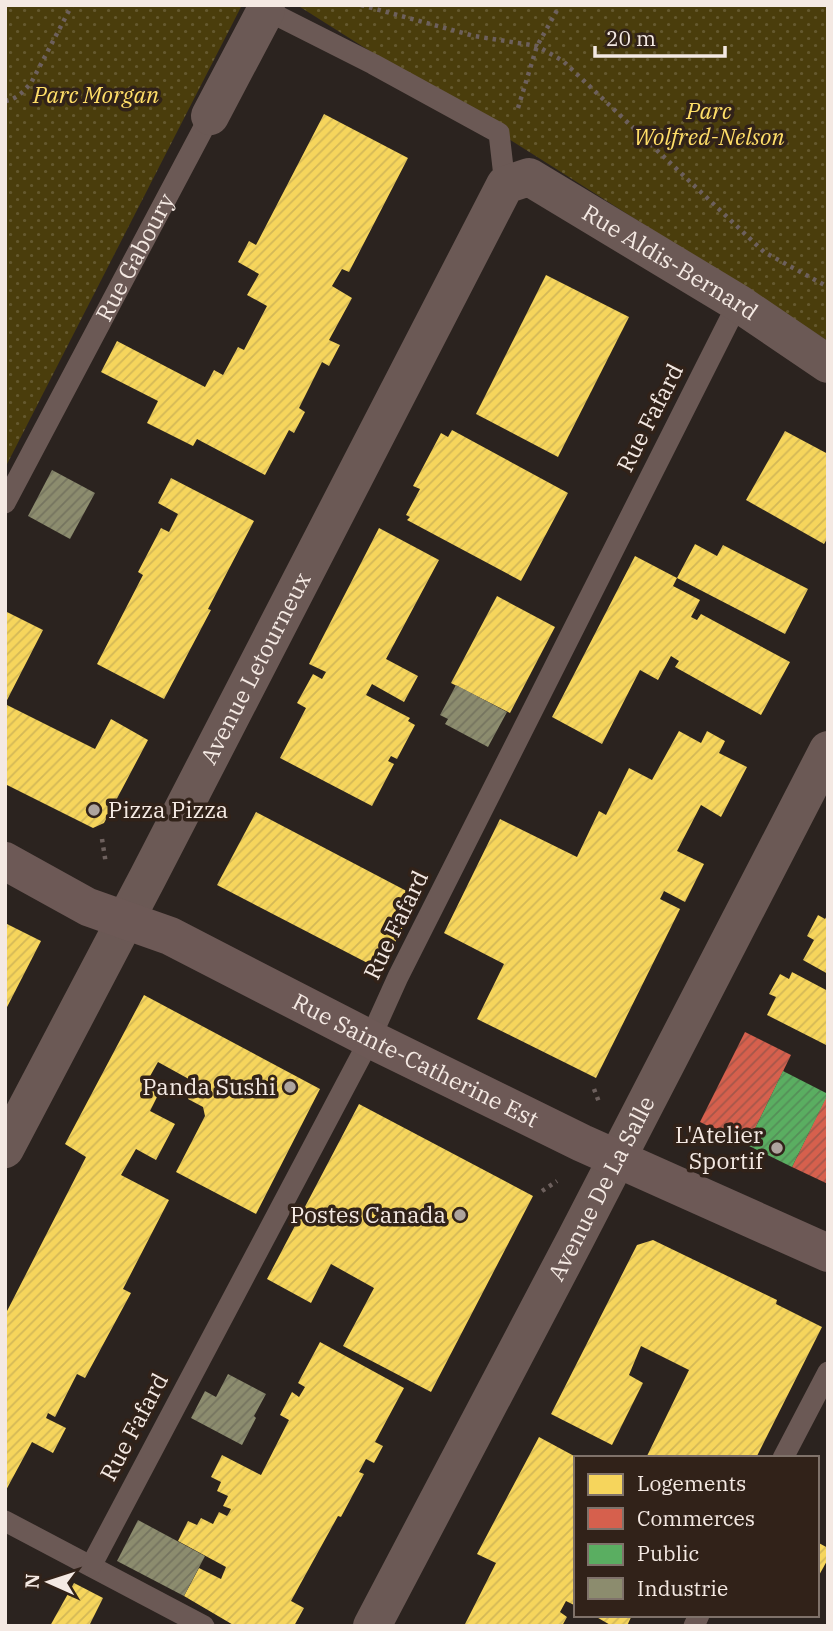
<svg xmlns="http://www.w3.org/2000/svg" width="833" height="1631" viewBox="0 0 833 1631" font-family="'IBM Plex Serif',serif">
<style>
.park{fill:url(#park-dots)}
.homes{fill:url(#homes-hatch)}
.shops{fill:url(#shops-hatch)}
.public{fill:url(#public-hatch)}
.industry{fill:url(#industry-hatch)}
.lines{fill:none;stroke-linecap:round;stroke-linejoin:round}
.path{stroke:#6d605d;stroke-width:4.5;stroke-dasharray:3.5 5;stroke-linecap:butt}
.lane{stroke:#6b5955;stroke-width:21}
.street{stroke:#6b5955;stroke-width:38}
.secondary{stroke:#6d5956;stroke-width:38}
.poi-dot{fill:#aea49e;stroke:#312219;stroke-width:2.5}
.labels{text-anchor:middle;stroke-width:7;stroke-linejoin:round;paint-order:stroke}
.park-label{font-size:23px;font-style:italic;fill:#ffde68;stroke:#312219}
.street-label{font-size:23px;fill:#f4e9e3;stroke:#312219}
.poi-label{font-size:23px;fill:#f4e9e3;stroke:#312219;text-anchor:end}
</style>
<defs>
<pattern id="park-dots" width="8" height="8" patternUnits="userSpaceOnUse" patternTransform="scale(1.75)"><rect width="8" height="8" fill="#4a3d0c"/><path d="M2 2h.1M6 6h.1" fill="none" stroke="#65592f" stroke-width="1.8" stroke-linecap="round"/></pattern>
<pattern id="homes-hatch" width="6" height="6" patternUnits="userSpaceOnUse" patternTransform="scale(1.75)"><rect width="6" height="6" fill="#f6d55c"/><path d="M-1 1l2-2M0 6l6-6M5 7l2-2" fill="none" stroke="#d3b857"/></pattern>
<pattern id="shops-hatch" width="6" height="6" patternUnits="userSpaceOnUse" patternTransform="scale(1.75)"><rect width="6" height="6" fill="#d6604d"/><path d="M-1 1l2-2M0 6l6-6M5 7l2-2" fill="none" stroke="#a5574a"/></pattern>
<pattern id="public-hatch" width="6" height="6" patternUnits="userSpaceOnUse" patternTransform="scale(1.75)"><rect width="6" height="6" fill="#5aae61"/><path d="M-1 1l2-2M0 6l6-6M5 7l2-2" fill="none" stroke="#558f58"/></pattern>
<pattern id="industry-hatch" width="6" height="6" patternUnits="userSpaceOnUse" patternTransform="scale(1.75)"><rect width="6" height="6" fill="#8c8c6e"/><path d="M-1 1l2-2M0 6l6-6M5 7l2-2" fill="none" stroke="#75745f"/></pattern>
</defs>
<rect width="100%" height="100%" fill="#2b231f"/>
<!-- park -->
<g class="park">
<path d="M5,5H242L5,468Z"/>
<path d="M297,5H828V341Z"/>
</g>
<!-- homes -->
<g class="homes">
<path d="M324,114L408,158L349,272L342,269L332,286L352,298L329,340L340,345L329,366L322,362L299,408L305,412L294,433L289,430L265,475L197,439L193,446L147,423L158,401L101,372L117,341L205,387L214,370L223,375L238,347L244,350L267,306L247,295L259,274L238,262L249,241L256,245Z"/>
<path d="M546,275L629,317L558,457L476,414Z"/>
<path d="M452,430L568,493L521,581L407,520L410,517L406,515L420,489L413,486L441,433L448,437Z"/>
<path d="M785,431L828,454V537L824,544L746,500Z"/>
<path d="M171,478L254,521L208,609L211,610L164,699L97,664L143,575L138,572L161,528L169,532L178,514L158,503Z"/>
<path d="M379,528L439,560L386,659L418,676L404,702L372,684L366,695L410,718L408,721L415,725L397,759L391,756L388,761L394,764L372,806L280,758L306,708L297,703L313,674L322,679L326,672L309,664Z"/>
<path d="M695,544L717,556L723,545L808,589L785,634L677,578L673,586L700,600L691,617L697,620L701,614L790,662L761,715L675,667L679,661L671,656L658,680L640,670L602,744L552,717L635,556L677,578Z"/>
<path d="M497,596L555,627L510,713L451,683Z"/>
<path d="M5,611L43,630L5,704L95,749L111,719L148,740L104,823L93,828L5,784Z"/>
<path d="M679,731L701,743L707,731L725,741L719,753L747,767L721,817L701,805L677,851L704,864L685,902L664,891L660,899L680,909L596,1078L477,1019L504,964L444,933L500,819L577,857L599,811L606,815L629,768L652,780Z"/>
<path d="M256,812L418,897L381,970L217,885Z"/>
<path d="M828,914V974L803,960L814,940L807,936L818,915L825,919Z"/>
<path d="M5,923L41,941L5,1011Z"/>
<path d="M792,972L828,991V1046L767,1015L776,997L769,994L780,974L789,979Z"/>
<path d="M144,995L320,1089L256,1214L176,1172L205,1116L203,1107L188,1099L196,1083L158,1062L149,1078L163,1085L150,1111L175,1124L156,1160L136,1149L121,1175L169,1200L123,1289L131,1293L85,1378L77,1374L55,1417L48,1413L46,1418L66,1428L53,1453L32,1442L5,1492V1315L86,1157L65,1144Z"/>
<path d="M359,1104L533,1196L431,1392L343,1346L374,1288L331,1264L311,1303L267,1279Z"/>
<path d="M653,1240L777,1300L776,1304L822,1327L756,1458H646L689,1370L641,1346L629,1375L643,1383L612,1445L551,1414L637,1245Z"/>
<path d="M320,1342L404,1388L375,1442L383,1446L374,1463L366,1459L359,1472L364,1474L341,1517L338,1516L291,1601L304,1608L294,1626H235L184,1596L199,1568L221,1579L226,1567L178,1541L188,1521L197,1525L201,1518L213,1524L219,1512L227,1516L229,1513L231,1509L223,1506L228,1496L217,1491L221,1482L211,1477L222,1455L261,1475L289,1420L280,1415L292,1392L299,1397L305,1387L298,1383Z"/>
<path d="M539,1437L576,1457V1606L566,1601L560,1612L567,1617L562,1626H464L496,1563L477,1554Z"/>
<path d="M817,1542L828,1548V1559L817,1579Z"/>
<path d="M74,1583L103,1598L89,1626H50Z"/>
<path d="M593,1615H632L627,1626H612Z"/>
</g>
<!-- shops -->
<g class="shops">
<path d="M745,1032L791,1055L747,1145L700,1122Z"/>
<path d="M828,1093V1184L792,1167Z"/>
</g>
<!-- public -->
<path class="public" d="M783,1071L828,1094L792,1167L747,1145Z"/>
<!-- industry -->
<g class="industry">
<path d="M52,470L95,493L70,539L28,516Z"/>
<path d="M456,685L507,712L488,747L445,724L448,719L440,715Z"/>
<path d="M228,1374L266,1394L254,1416L256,1418L242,1445L191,1418L205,1391L216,1397Z"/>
<path d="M138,1520L205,1556L184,1596L117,1561Z"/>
</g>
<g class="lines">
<!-- path -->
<g class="path">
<path d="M361,5L474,36L537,46L563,61L764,252L828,287"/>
<path d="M5,101C17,99 23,92 31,83L72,5"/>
<path d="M518,108L537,46L560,5"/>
<path d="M102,839L106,864"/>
<path d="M594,1089L599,1102"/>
<path d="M542,1191L557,1181"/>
</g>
<!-- lane -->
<g class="lane">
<path d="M266,10L373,64L499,133L505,185"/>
<path id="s1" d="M5,503L210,116"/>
<path d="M783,1458L828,1372"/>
<path d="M5,1521L204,1626"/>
<path d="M91,1566L370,1039L398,977L738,303"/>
<path d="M694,1626L699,1615"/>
</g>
<!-- street -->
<g class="street">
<path d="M210,116L266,10"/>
<path id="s2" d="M5,1149L148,877L505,185L529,177L738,303L828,364"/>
<path id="s3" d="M372,1626L576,1238L828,750"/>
</g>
<!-- secondary -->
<path class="secondary" id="s4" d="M5,861L88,907L170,936L370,1039L582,1143L828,1253"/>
</g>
<!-- markers -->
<g class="poi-dot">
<circle cx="94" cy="810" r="7"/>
<circle cx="290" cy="1087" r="7"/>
<circle cx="777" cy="1148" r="7"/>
<circle cx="460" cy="1215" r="7"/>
</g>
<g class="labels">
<!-- park labels -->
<g class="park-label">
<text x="96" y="103">Parc Morgan</text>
<text x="709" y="119">Parc<tspan x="709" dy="26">Wolfred-Nelson</tspan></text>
</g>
<!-- street labels -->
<g class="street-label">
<text dy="8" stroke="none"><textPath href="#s1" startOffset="278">Rue Gaboury</textPath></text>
<text dy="8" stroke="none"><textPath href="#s2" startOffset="1276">Rue Aldis-Bernard</textPath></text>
<text transform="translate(650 418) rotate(-63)" y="8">Rue Fafard</text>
<text dy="8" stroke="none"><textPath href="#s2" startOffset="542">Avenue Letourneux</textPath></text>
<text transform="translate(396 925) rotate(-64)" y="8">Rue Fafard</text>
<text dy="8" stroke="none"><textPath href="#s4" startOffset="457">Rue Sainte-Catherine Est</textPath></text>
<text dy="8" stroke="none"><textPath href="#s3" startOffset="494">Avenue De La Salle</textPath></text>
<text transform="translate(134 1427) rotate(-62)" y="8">Rue Fafard</text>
</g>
<!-- poi labels -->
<g class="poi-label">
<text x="108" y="818" text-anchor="start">Pizza Pizza</text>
<text x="276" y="1095">Panda Sushi</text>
<text x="763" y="1143">L'Atelier<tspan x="763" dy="26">Sportif</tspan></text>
<text x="446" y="1223">Postes Canada</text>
</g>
</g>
<!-- border -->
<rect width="833" height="1631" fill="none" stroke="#f4e9e3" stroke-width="14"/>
<!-- legend -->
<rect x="574" y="1456" width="245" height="161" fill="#312219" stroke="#7f726a" stroke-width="2"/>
<rect x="588" y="1474" width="35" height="21" fill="#f6d55c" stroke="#7f726a" stroke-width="2"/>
<text x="637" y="1491" font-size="21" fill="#f4e9e3">Logements</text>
<rect x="588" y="1508" width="35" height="21" fill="#d6604d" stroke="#7f726a" stroke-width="2"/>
<text x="637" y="1526" font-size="21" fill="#f4e9e3">Commerces</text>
<rect x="588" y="1544" width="35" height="21" fill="#5aae61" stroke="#7f726a" stroke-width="2"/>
<text x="637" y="1561" font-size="21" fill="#f4e9e3">Public</text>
<rect x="588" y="1578" width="35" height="21" fill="#8c8c6e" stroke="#7f726a" stroke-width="2"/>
<text x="637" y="1596" font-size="21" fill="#f4e9e3">Industrie</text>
<!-- north arrow -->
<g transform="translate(49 1582) rotate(273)" stroke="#312219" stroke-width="5" paint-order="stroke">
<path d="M0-5L12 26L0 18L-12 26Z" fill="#f4e9e3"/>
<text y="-10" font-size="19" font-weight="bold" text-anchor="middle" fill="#f4e9e3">N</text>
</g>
<!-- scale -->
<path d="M595 46v10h130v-10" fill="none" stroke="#f4e9e3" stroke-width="3.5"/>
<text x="606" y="46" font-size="21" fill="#f4e9e3" stroke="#312219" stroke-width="5" paint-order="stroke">20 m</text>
</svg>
